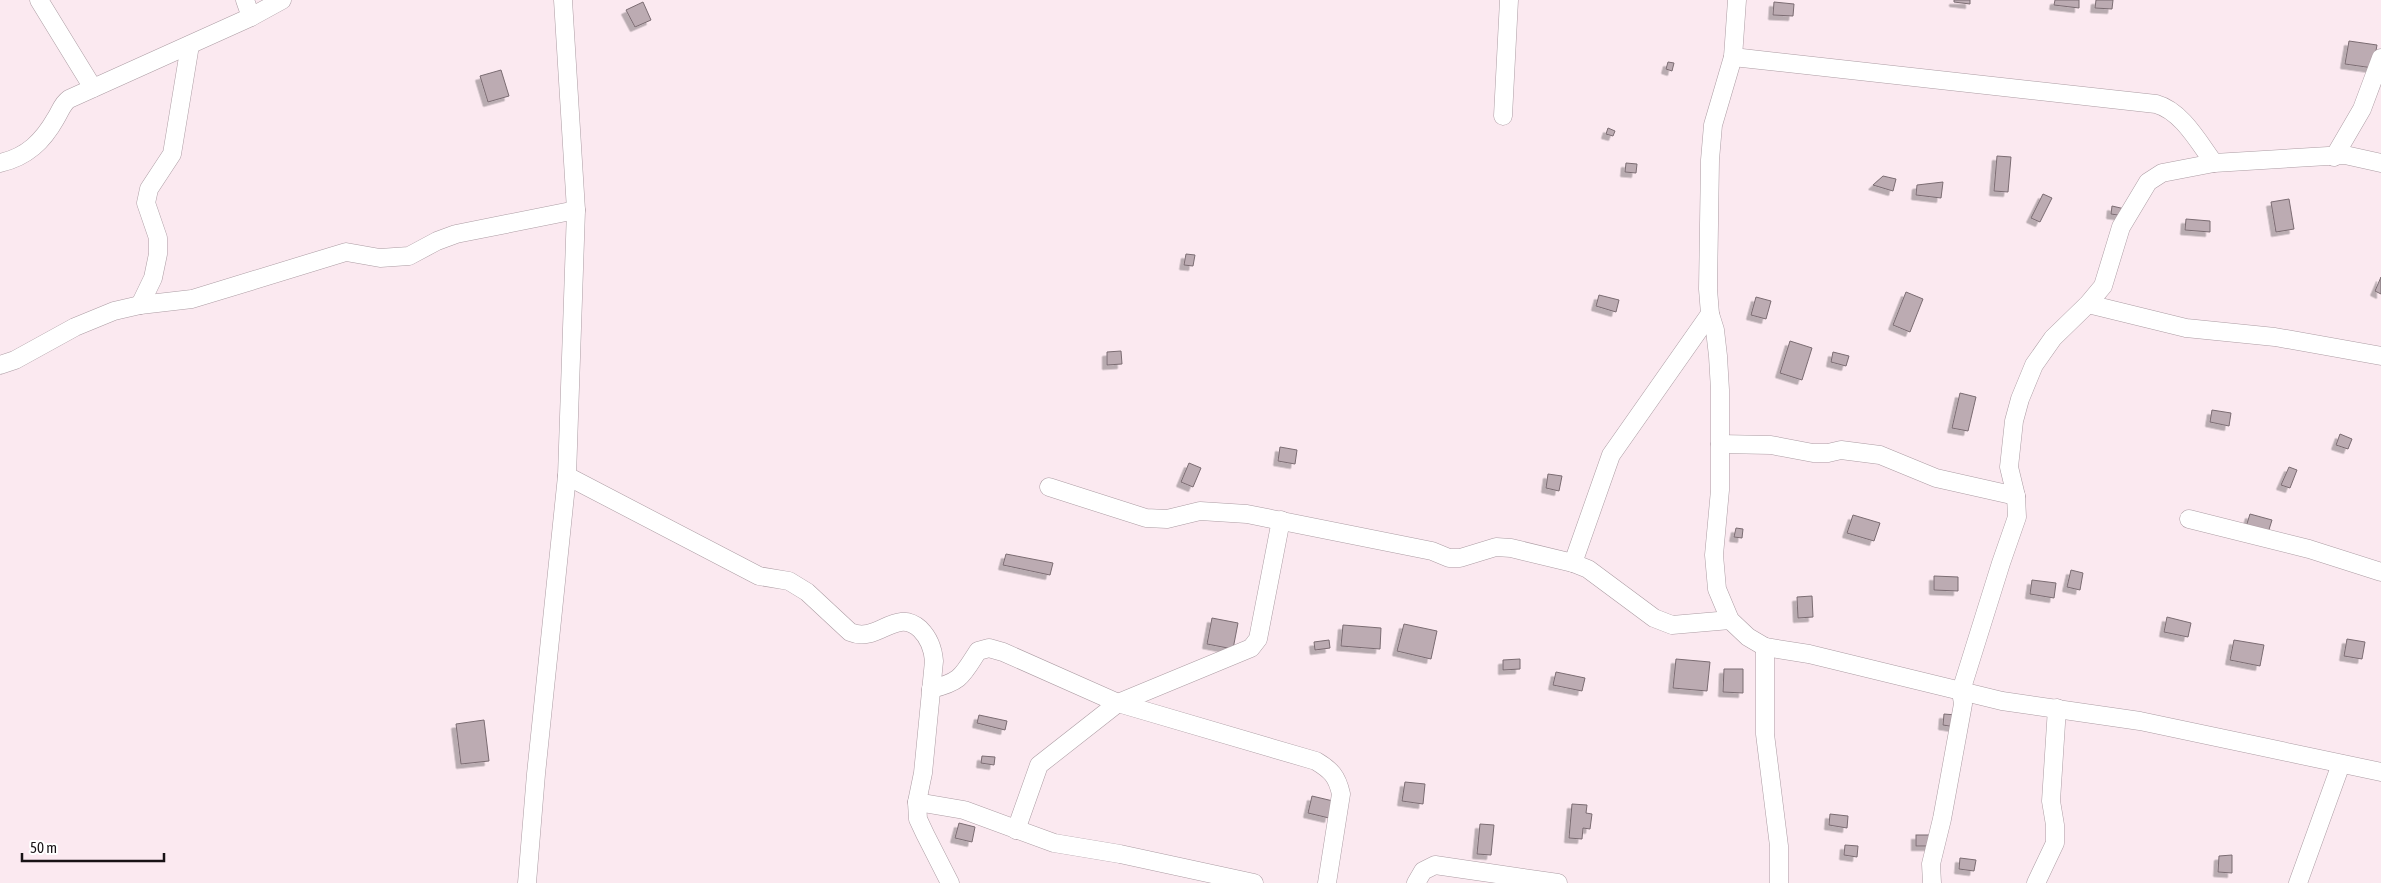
<svg xmlns="http://www.w3.org/2000/svg" width="2381" height="883" viewBox="0 0 2381 883" font-family="'Asap Condensed',sans-serif">
<style>
.building{fill:#bcabb2;stroke:#7b6c72;filter:url(#shadow)}
.lines{fill:none;stroke-linecap:round;stroke-linejoin:round}
.minor-casing{stroke:#ac9ca3;stroke-width:19}
.minor{stroke:#fff;stroke-width:18}
</style>
<defs>
<filter id="shadow"><feDropShadow dx="-4.5" dy="4.5" stdDeviation="0" flood-color="#0004"/></filter>
</defs>
<rect width="100%" height="100%" fill="#fbe9f0"/>
<!-- building -->
<g class="building">
<path d="M1954,0H1970V4L1954,2Z"/>
<path d="M2055,0H2079V8L2054,5Z"/>
<path d="M2096,0H2113L2112,9L2095,8Z"/>
<path d="M643,2L651,20L635,27L626,10Z"/>
<path d="M1774,2L1794,4L1793,16L1773,15Z"/>
<path d="M2349,41L2377,45L2373,68L2345,64Z"/>
<path d="M1668,62L1674,63L1672,71L1666,69Z"/>
<path d="M501,70L509,96L488,102L480,76Z"/>
<path d="M1608,128L1615,131L1613,136L1606,134Z"/>
<path d="M1997,156L2011,157L2008,192L1994,191Z"/>
<path d="M1626,163L1637,164L1636,173L1625,172Z"/>
<path d="M1883,176L1896,179L1893,191L1873,185Z"/>
<path d="M1943,182L1941,198L1916,195L1917,185Z"/>
<path d="M2043,194L2052,198L2040,222L2031,218Z"/>
<path d="M2289,199L2294,229L2276,232L2271,202Z"/>
<path d="M2112,206L2125,209L2124,216L2111,214Z"/>
<path d="M2186,219L2210,221V232L2185,230Z"/>
<path d="M1186,254L1195,255L1193,266L1184,265Z"/>
<path d="M2381,277V294L2375,291Z"/>
<path d="M1906,292L1923,299L1910,332L1893,325Z"/>
<path d="M1599,295L1619,300L1616,312L1596,306Z"/>
<path d="M1756,297L1771,301L1766,319L1751,315Z"/>
<path d="M1790,341L1812,348L1802,380L1780,373Z"/>
<path d="M1121,351L1122,364L1107,365V352Z"/>
<path d="M1833,352L1849,356L1846,366L1831,362Z"/>
<path d="M1960,393L1976,397L1968,431L1952,428Z"/>
<path d="M2212,410L2231,413L2229,426L2210,422Z"/>
<path d="M2340,434L2352,439L2348,449L2336,445Z"/>
<path d="M1280,447L1297,450L1295,464L1278,461Z"/>
<path d="M1189,463L1201,468L1193,487L1181,482Z"/>
<path d="M2289,467L2297,470L2290,488L2281,485Z"/>
<path d="M1548,474L1562,476L1559,491L1546,488Z"/>
<path d="M2250,514L2272,520L2267,536L2245,530Z"/>
<path d="M1853,515L1880,523L1874,541L1847,533Z"/>
<path d="M1736,528L1743,529L1742,538L1734,537Z"/>
<path d="M1006,554L1053,563L1050,575L1003,565Z"/>
<path d="M2071,570L2083,573L2080,590L2067,587Z"/>
<path d="M1934,576L1958,577V591L1934,590Z"/>
<path d="M2032,580L2056,583L2054,598L2030,594Z"/>
<path d="M1812,596L1813,617L1798,618L1797,597Z"/>
<path d="M2167,617L2191,623L2188,637L2164,632Z"/>
<path d="M1212,618L1238,623L1233,649L1207,644Z"/>
<path d="M1404,624L1437,631L1431,659L1397,651Z"/>
<path d="M1343,625L1381,628L1380,649L1341,646Z"/>
<path d="M2347,639L2365,642L2362,659L2344,656Z"/>
<path d="M1329,640L1330,648L1315,650L1314,642Z"/>
<path d="M2234,640L2264,645L2260,666L2230,660Z"/>
<path d="M1520,659V669L1503,670V660Z"/>
<path d="M1676,659L1710,662L1707,691L1673,688Z"/>
<path d="M1724,669H1743V693L1723,692Z"/>
<path d="M1556,672L1585,678L1582,691L1553,685Z"/>
<path d="M1944,714L1956,715L1955,727L1943,725Z"/>
<path d="M979,715L1007,721L1005,730L977,723Z"/>
<path d="M484,720L489,761L461,764L456,724Z"/>
<path d="M982,756L995,757L994,765L981,763Z"/>
<path d="M1405,782L1425,784L1423,804L1402,801Z"/>
<path d="M1312,796L1333,801L1329,818L1308,813Z"/>
<path d="M1572,804L1587,805L1586,813L1592,814L1590,829L1583,828L1582,839L1569,838Z"/>
<path d="M1830,814L1848,816L1847,828L1829,825Z"/>
<path d="M959,823L975,827L972,842L955,838Z"/>
<path d="M1480,824L1494,825L1491,855L1477,854Z"/>
<rect x="1916" y="835" width="14" height="11"/>
<path d="M1845,845L1858,846L1857,857L1844,855Z"/>
<path d="M2232,855V873L2218,872L2219,856Z"/>
<path d="M1960,858L1976,860L1974,871L1959,869Z"/>
</g>
<g class="lines">
<!-- minor casing -->
<g class="minor-casing">
<g id="minor">
<path d="M39,0L93,88"/>
<path d="M245,0L251,17"/>
<path d="M1737,0L1733,57L1713,125L1710,160L1708,289L1710,314L1715,330L1718,356L1720,390V490L1714,555L1717,589L1730,620L1748,637L1765,647V734L1779,846V883"/>
<path d="M1733,57L2156,104C2182,111 2199,143 2214,163"/>
<path d="M1503,116L1509,0"/>
<path d="M2334,157L2362,109L2381,58"/>
<path d="M0,163C27,157 43,141 56,118C61,110 62,104 69,99L251,17L282,0"/>
<path d="M2088,304L2186,328L2275,337L2381,356"/>
<path d="M140,305L153,278L158,254V238L146,203L149,189L172,154L190,45"/>
<path d="M0,365L15,360L75,327L114,311L140,305L192,299L346,252L380,258L409,256L437,241L456,234L576,210"/>
<path d="M1720,444L1771,445L1813,453H1828L1841,450L1880,455L1936,478L2016,496"/>
<path d="M567,476L759,576L789,581L807,592L850,632C878,644 895,607 920,629C929,638 933,648 934,661L923,773L917,802L918,819L925,834L950,883"/>
<path d="M1049,487L1146,518L1167,519L1200,511L1247,514L1432,551L1449,558H1460L1496,547L1511,548L1573,563L1588,569L1654,618L1672,625L1730,620"/>
<path d="M2189,519L2309,549L2381,572"/>
<path d="M1573,563L1611,455L1710,314"/>
<path d="M1765,647L1809,654L2002,701L2140,721L2381,772"/>
<path d="M931,689C961,682 962,676 978,651L989,648L1003,652L1118,703L1316,761C1331,770 1337,776 1341,794L1327,883"/>
<path d="M917,802L964,810L1054,843L1120,854L1254,883"/>
<path d="M1016,830L1039,765L1118,703L1251,648L1258,639L1281,520"/>
<path d="M527,883L536,774L567,476L576,210L563,0"/>
<path d="M1416,883L1423,871L1435,865L1558,883"/>
<path d="M1932,883L1931,864L1942,819L1963,704L1961,691L2001,563L2017,517L2016,496L2009,467L2014,421L2020,399L2034,365L2053,338L2088,304L2103,286L2121,227L2148,182L2162,173L2214,163L2345,155L2381,163"/>
<path d="M2036,883L2055,843V825L2051,801L2057,708"/>
<path d="M2298,883L2341,764"/>
</g>
</g>
<!-- minor -->
<use href="#minor" class="minor"/>
</g>
<!-- scale -->
<path d="M22 853v8h142v-8" fill="none" stroke="#181215" stroke-width="2.5"/>
<text x="30" y="853" font-size="15" fill="#181215" stroke="#ffffff" stroke-width="4" paint-order="stroke">50 m</text>
</svg>
